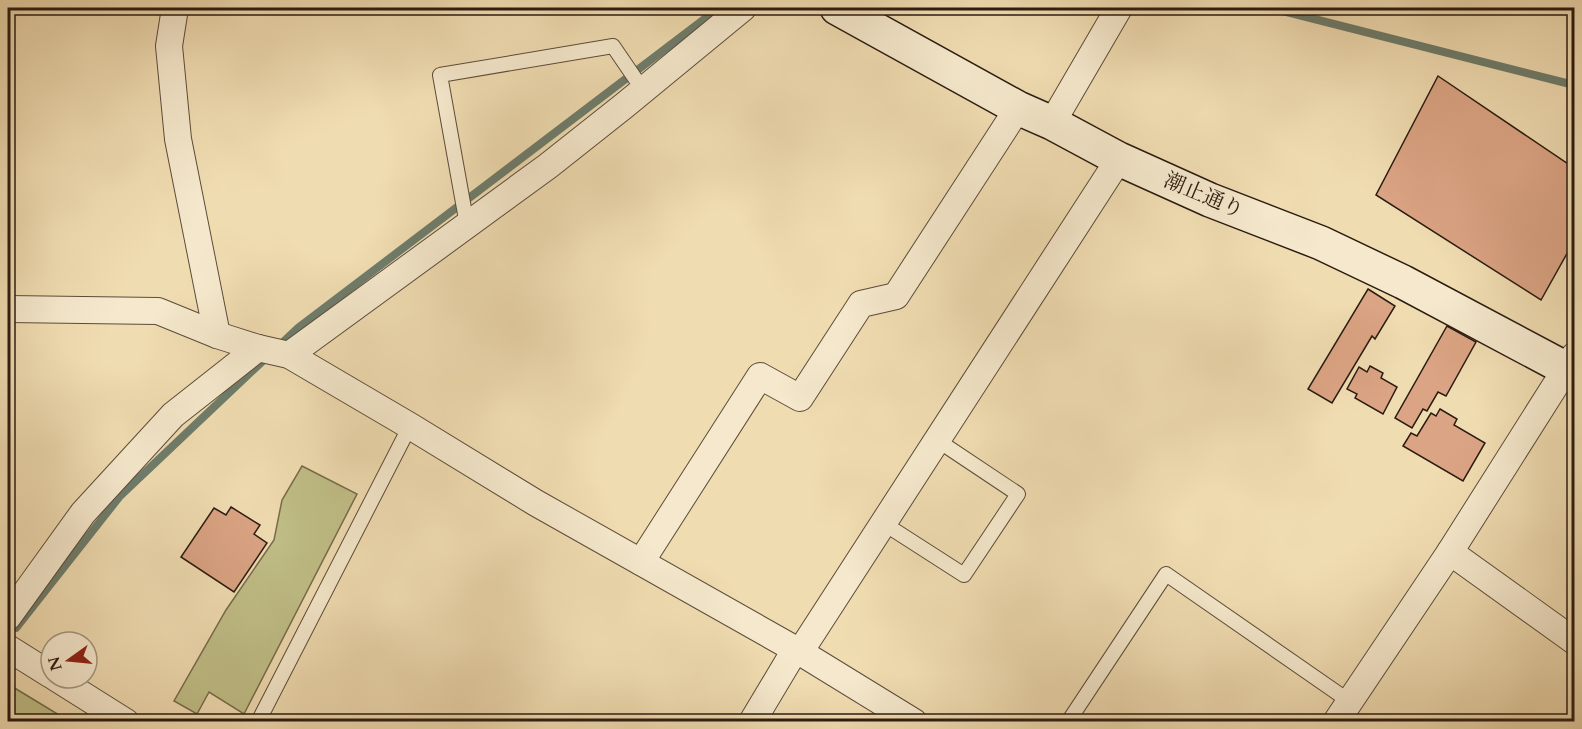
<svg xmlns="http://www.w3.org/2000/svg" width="1582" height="729" viewBox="0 0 1582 729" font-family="Cardo,'Noto Serif JP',serif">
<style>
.green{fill:#c0be87;stroke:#766c4c;stroke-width:1.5}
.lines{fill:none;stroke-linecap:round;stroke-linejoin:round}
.stream{stroke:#6e7c6b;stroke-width:8}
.building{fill:#dba484;stroke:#2b1b11;stroke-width:1.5}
.lane-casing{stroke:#5c4b39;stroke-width:16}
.street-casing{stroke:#5c4b39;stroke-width:28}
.secondary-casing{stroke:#2b1b11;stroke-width:36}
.lane{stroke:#f5e8cc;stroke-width:14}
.street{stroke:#f5e8cc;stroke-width:26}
.secondary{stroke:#f5e8cc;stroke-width:33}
.labels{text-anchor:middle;stroke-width:4.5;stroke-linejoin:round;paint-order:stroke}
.street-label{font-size:21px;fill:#2b1b11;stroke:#f5e8cc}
</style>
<rect width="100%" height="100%" fill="#f0dcb1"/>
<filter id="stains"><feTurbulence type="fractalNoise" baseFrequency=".00333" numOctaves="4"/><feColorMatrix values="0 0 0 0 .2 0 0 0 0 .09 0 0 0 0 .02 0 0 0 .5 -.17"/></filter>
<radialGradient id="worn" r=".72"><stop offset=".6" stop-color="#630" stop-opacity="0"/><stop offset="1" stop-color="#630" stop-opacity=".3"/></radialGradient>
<!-- green -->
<g class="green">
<path d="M302,466L357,494L244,714L209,692L197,714L174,701L226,610L274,540L282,500Z"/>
<path d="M8,684L69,721H8Z"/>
</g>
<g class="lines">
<!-- stream -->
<g class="stream">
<path d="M1271,8L1574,85"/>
<path d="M278,347L298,328L719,8"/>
<path d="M8,628H16L120,496L268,356"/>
</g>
</g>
<!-- building -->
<g class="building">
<path d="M1438,76L1574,168V241L1541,300L1376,195Z"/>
<path d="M1368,289L1395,306L1375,339L1372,336L1332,403L1308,389Z"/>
<path d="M1447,326L1476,342L1446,396L1438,392L1427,411L1423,409L1412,428L1395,418Z"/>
<path d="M1370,366L1383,373L1381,378L1397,387L1383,414L1355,398L1357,394L1347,389L1359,367L1367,372Z"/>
<path d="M1440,409L1457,419L1454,425L1485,443L1463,481L1403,446L1411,433L1417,436L1431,413L1436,416Z"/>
<path d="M231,507L260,525L254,534L267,543L234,592L181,557L214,508L226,515Z"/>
</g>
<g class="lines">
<!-- lane casing -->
<g class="lane-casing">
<g id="lane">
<path d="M467,225L440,75L613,46L643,90"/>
<path d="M883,523L964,575L1018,494L937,440"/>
<path d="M258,722L410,426"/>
<path d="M1068,722L1166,574L1349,701"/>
</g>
</g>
<!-- street casing -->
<g class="street-casing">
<g id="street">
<path d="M175,8L169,46L178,139L217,335"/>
<path d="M1052,123L1119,8"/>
<path d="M8,309L158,311L217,335L258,348L289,355L410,426L536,503L800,652L914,722"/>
<path d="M289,355L548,166L625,105L743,8"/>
<path d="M1450,552L1574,641"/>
<path d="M641,562L760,376L800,398L861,304L896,296L1018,108"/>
<path d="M8,617L83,513L173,415L258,348"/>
<path d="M8,648L51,675"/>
<path d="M800,652L1119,159"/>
<path d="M56,678L126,722"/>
<path d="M752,722L795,650"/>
<path d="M1336,722L1450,552L1574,356"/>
</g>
</g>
<!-- secondary casing -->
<g class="secondary-casing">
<path id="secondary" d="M837,8L1018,108L1052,123L1119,159L1210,200L1321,243L1403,282L1574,373"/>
</g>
<!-- lane -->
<use href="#lane" class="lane"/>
<!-- street -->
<use href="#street" class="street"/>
<!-- secondary -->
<use href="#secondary" class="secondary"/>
</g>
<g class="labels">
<!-- street labels -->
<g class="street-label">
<text transform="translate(1204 195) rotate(23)" y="7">潮止通り</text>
</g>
</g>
<!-- margin -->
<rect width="1582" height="729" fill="none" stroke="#f0dcb1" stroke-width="30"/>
<rect x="9" y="9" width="1564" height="711" fill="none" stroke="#2b1b11" stroke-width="3"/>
<rect x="15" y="15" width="1552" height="699" fill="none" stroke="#2b1b11" stroke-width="1.5"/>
<!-- north arrow -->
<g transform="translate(69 660) rotate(255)"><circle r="28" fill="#f5e8cc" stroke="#a49681" stroke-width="1.5"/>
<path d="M0-4.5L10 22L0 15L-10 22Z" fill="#8f2418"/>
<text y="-9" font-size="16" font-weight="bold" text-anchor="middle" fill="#2b1b11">N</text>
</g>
<rect width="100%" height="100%" filter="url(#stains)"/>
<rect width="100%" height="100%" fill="url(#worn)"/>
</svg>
